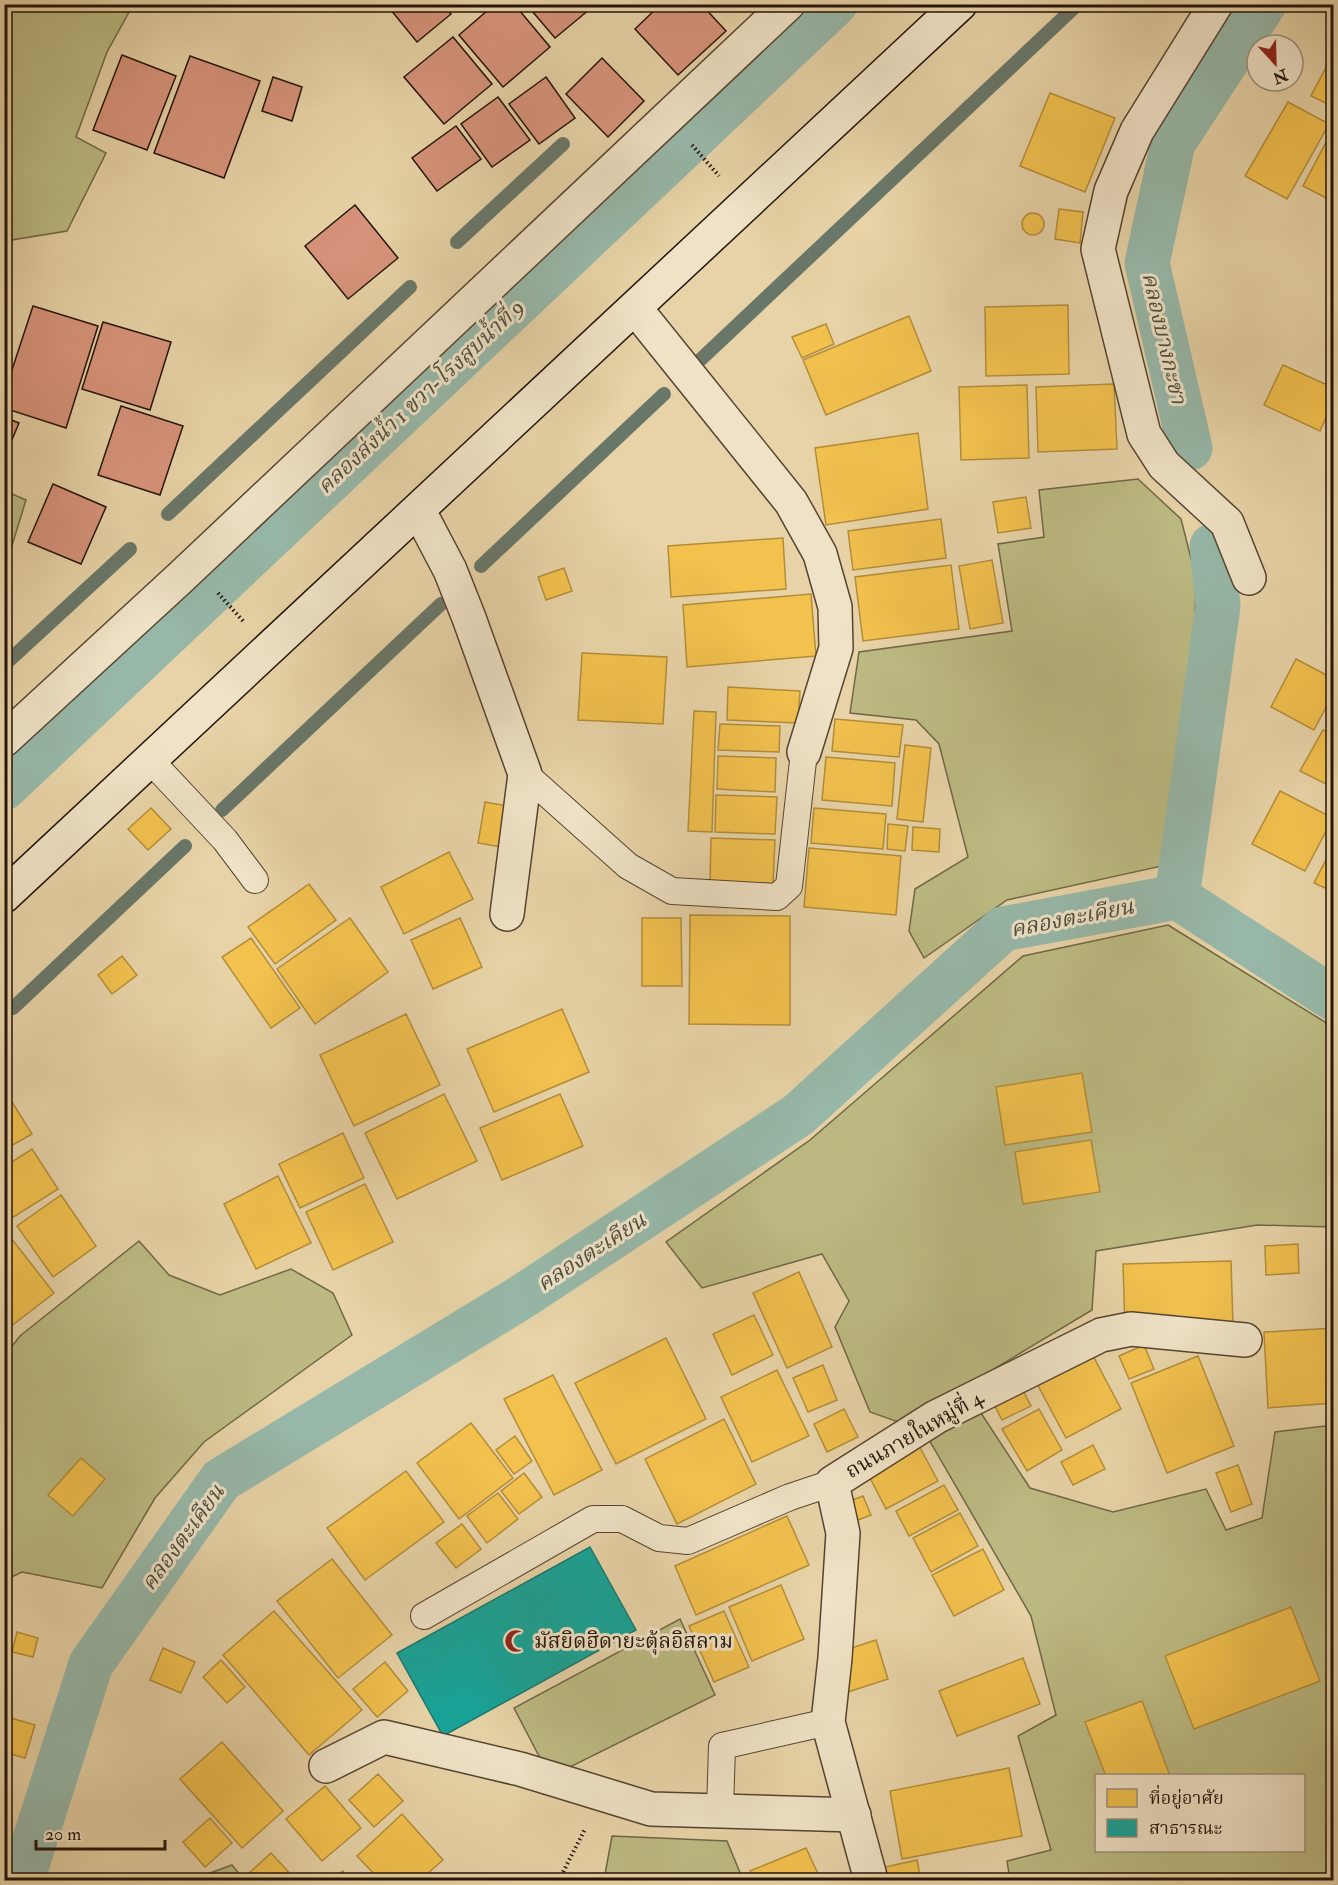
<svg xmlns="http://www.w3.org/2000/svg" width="1338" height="1885" viewBox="0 0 1338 1885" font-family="'IM FELL Double Pica','Noto Serif Thai',serif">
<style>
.green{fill:#bcba82;stroke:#706846;stroke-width:1.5;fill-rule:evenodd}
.homes{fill:#f2c14e;stroke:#b48d39;stroke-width:1.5}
.public{fill:#17a398;stroke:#1b786d;stroke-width:1.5}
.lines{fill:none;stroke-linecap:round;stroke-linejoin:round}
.stream{stroke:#697769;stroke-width:14}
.canal{stroke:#97b8a9;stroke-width:45}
.building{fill:#d7937b;stroke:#251509;stroke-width:1.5}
.service-casing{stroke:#564430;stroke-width:28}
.minor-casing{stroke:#564430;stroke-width:36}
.secondary-casing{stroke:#251509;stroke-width:36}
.path{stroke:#251509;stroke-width:4;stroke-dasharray:1.5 3;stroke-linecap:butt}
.service{stroke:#efe2c6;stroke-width:26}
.minor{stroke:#efe2c6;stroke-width:33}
.secondary{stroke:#efe2c6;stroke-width:33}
.labels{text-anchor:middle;stroke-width:6;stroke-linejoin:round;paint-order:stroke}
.street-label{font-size:21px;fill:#251509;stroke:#efe2c6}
.poi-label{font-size:21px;fill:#251509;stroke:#efe2c6;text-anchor:start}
.water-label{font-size:22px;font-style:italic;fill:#4d4e41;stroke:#efe2c6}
</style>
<rect width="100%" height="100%" fill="#e7d3a7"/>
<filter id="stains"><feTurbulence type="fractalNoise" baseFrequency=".00333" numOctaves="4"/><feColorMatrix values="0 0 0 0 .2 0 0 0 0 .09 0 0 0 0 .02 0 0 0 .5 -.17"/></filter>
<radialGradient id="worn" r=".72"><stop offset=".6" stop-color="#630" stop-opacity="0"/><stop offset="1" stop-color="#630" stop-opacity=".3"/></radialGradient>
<!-- green -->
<g class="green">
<path d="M5,4L133,5L107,52L76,137L106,153L67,231L5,241Z"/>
<path d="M1138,479L1181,519L1196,578L1194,666L1162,866L1007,900L924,958L909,931L915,889L968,857L939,744L916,720L850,713L859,652L1012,631L998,544L1044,537L1039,490Z"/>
<path d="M5,491L26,500L5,568Z"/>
<path d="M1168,925L1333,1027V1227L1257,1225L1096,1251L1092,1310L964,1387L1030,1488L1113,1512L1206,1489L1226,1530L1262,1518L1275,1432L1333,1425V1880H1010L1007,1861L1051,1850L1018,1736L1056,1715L1031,1616L924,1431L870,1412L835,1327L849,1301L822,1254L702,1288L666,1242L810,1140L1023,956ZM1096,1776H1304V1850H1096Z"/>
<path d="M139,1241L169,1275L220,1295L291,1269L333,1293L352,1335L204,1442L155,1498L102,1588L22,1572L5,1580V1355L20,1336Z"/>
<path d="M680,1619L715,1695L566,1769L540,1758L514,1708Z"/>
<path d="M612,1836L727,1841L743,1880H604Z"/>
<path d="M232,1865L244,1880H191Z"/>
</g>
<!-- homes -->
<g class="homes">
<path d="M1334,52V107L1311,96Z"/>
<path d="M1050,93L1115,118L1085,192L1020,166Z"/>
<path d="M1288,102L1329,124L1287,199L1245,176Z"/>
<path d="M1332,131L1334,132V202L1303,186Z"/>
<path d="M1059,209L1083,212L1080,243L1055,239Z"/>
<circle cx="1033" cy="224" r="11"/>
<path d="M1068,305L1069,374L986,376L985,307Z"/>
<path d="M909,316L931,371L826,415L803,360Z"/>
<path d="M826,324L834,344L802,358L792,337Z"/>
<path d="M1283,365L1334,388V400L1320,431L1264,405Z"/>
<path d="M1114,384L1117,449L1038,452L1036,387Z"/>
<path d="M1027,385L1029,458L961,460L959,387Z"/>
<path d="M918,433L928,509L826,525L815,448Z"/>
<path d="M1026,497L1031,528L998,533L993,502Z"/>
<path d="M941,519L946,558L853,570L848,531Z"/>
<path d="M783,538L786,589L671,597L668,546Z"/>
<path d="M992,560L1003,623L970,629L959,566Z"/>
<path d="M951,565L959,629L863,641L855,577Z"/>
<path d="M564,568L572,591L546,600L538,577Z"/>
<path d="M811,594L816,656L687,667L683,605Z"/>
<path d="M582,653L667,657L663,724L578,720Z"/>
<path d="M1296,659L1334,679V692L1314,730L1271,707Z"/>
<path d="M728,687L800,691L798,723L727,720Z"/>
<path d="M694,711L716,712L712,832L688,831Z"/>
<path d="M835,719L903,725L899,757L832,751Z"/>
<path d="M720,724L780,726L779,752L718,750Z"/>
<path d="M1323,730L1334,735V788L1300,771Z"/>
<path d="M905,745L931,748L923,822L897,819Z"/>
<path d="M718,756L776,758L775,792L717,789Z"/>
<path d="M826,757L895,763L892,806L822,800Z"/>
<path d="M1280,791L1333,818L1305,871L1252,844Z"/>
<path d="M716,795L777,797L775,834L715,832Z"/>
<path d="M485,802L508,806L501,847L478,843Z"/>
<path d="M151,808L171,829L148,850L128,829Z"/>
<path d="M814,808L886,814L883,849L811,843Z"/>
<path d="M888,824L908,826L905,851L887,849Z"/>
<path d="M913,827L940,829L939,852L912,850Z"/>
<path d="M711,838L775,840L773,885L710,883Z"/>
<path d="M1334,844V892L1314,883Z"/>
<path d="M809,848L901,856L896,915L804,907Z"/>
<path d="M449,852L473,899L404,934L381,887Z"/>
<path d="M309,884L336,920L275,964L248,927Z"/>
<path d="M690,915L790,916V1025L689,1024Z"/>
<path d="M350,918L388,972L315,1024L277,969Z"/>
<path d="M460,918L482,967L433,989L411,940Z"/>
<path d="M642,918H681L682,986H642Z"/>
<path d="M251,938L300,1008L271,1028L222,957Z"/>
<path d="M122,956L137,975L112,994L98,975Z"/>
<path d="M562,1009L589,1072L494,1112L467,1049Z"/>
<path d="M406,1014L440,1085L354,1126L320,1055Z"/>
<path d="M1082,1073L1092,1132L1005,1145L996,1087Z"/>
<path d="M4,1089L32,1134L4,1150Z"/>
<path d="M444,1094L477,1161L397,1199L365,1133Z"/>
<path d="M560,1094L583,1146L502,1180L480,1128Z"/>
<path d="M343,1133L364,1178L300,1208L279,1164Z"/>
<path d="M1091,1140L1100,1192L1023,1204L1015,1152Z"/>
<path d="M32,1149L58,1189L7,1221L4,1217V1167Z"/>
<path d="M278,1176L311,1243L256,1269L224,1204Z"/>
<path d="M365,1184L393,1242L333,1270L306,1212Z"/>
<path d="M61,1195L96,1246L53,1277L17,1226Z"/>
<path d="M4,1229L54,1293L10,1327L4,1320Z"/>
<path d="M1298,1244L1299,1273L1266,1275L1265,1246Z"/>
<path d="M1231,1261L1233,1325L1125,1329L1123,1264Z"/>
<path d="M799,1272L832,1347L787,1368L753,1293Z"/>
<path d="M754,1315L773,1355L732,1375L713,1334Z"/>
<path d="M1334,1328V1403L1268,1408L1264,1332Z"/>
<path d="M666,1338L706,1419L616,1464L575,1383Z"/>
<path d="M1144,1345L1154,1369L1129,1379L1119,1356Z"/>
<path d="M1090,1350L1121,1409L1066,1438L1035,1380Z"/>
<path d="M1198,1356L1234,1446L1167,1473L1131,1383Z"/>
<path d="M823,1365L837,1400L808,1412L793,1378Z"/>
<path d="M777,1370L809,1436L752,1462L721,1397Z"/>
<path d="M553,1375L602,1470L554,1495L504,1399Z"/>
<path d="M1021,1387L1031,1406L1002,1420L993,1402Z"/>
<path d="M844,1409L858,1437L827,1452L814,1424Z"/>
<path d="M1039,1409L1062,1450L1027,1471L1002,1429Z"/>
<path d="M724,1419L756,1484L677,1524L645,1459Z"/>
<path d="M471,1423L513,1478L459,1519L417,1463Z"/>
<path d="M515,1436L532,1461L514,1474L496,1450Z"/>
<path d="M918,1444L938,1481L886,1509L867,1472Z"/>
<path d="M1093,1445L1105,1469L1073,1485L1061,1462Z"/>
<path d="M81,1458L105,1479L73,1516L48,1495Z"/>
<path d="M1238,1465L1252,1504L1231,1512L1216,1473Z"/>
<path d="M406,1471L444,1522L365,1580L327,1528Z"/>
<path d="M524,1473L542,1497L519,1514L501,1491Z"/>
<path d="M944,1485L958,1510L909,1536L896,1511Z"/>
<path d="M498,1493L518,1519L487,1543L467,1516Z"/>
<path d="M863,1496L871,1515L848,1524L840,1505Z"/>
<path d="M960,1513L978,1546L931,1572L913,1538Z"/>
<path d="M787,1516L809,1565L696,1615L675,1566Z"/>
<path d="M462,1524L481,1549L456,1568L436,1543Z"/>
<path d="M983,1549L1004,1590L954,1616L932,1575Z"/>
<path d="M332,1559L392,1635L338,1678L277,1601Z"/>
<path d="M781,1585L804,1639L752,1661L729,1607Z"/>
<path d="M1291,1607L1320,1681L1194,1729L1165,1656Z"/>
<path d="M274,1611L362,1710L309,1755L223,1655Z"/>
<path d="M724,1611L749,1667L714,1682L689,1626Z"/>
<path d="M17,1632L38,1638L33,1657L12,1652Z"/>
<path d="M876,1640L888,1679L848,1692L836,1653Z"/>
<path d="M163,1648L195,1662L181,1693L150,1680Z"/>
<path d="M1023,1658L1040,1704L957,1736L939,1691Z"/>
<path d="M221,1660L245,1687L227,1703L203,1677Z"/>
<path d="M385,1662L408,1691L377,1717L353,1689Z"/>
<path d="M1142,1701L1170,1776H1106L1085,1722Z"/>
<path d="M4,1716L35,1725L25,1758L4,1752Z"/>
<path d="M222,1742L283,1811L242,1848L180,1779Z"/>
<path d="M1009,1768L1022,1836L902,1859L890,1791Z"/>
<path d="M378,1774L403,1801L374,1827L349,1800Z"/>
<path d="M325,1786L361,1828L322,1861L286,1819Z"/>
<path d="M402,1814L443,1860L420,1880H380L357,1856Z"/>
<path d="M210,1818L232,1843L205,1867L183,1842Z"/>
<path d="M806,1848L821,1880H753L750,1871Z"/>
<path d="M271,1853L294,1878L291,1880H255L248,1874Z"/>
<path d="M917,1860L921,1880H874L872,1870Z"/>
<path d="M343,1871L350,1880H330Z"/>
<path d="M989,1873L990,1880H960Z"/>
</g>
<!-- public -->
<path class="public" d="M590,1547L636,1630L443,1736L397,1653Z"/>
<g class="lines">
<!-- stream -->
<g class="stream">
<path d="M457,242L563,144"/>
<path d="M698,362L1078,4"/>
<path d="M168,514L410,287"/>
<path d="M481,566L664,394"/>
<path d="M4,665L130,549"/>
<path d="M222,810L441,604"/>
<path d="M13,1008L185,846"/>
</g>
<!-- canal -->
<g class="canal">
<path d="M1190,448L1147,263L1173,143L1264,4"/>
<path d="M4,788L835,4"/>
<path d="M1177,897L1218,606L1212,546"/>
<path d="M22,1880L91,1664L221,1480L520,1298L798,1115L1003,929L1177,897L1334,999"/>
</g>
</g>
<!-- building -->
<g class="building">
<path d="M386,4H443L451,14L417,42Z"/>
<path d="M495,4H514L550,47L503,87L459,35Z"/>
<path d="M526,4H596L555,38Z"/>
<path d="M661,4H701L726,31L678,75L635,29Z"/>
<path d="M453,37L492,84L444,124L404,77Z"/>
<path d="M122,55L176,76L147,150L93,130Z"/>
<path d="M190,56L260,81L224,178L154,153Z"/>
<path d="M602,58L644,101L608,137L566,94Z"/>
<path d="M273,77L302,87L292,121L262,111Z"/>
<path d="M546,77L575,118L539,144L509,104Z"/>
<path d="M498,97L530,140L492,167L461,124Z"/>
<path d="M456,126L481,159L437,191L412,158Z"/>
<path d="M355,205L398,258L348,299L305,246Z"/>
<path d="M33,306L98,326L66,428L4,408V394Z"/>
<path d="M103,322L171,342L150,410L82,389Z"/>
<path d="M121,406L183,426L160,495L98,475Z"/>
<path d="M4,417L19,423L4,459Z"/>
<path d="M53,484L106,507L81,564L28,542Z"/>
</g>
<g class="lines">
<!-- service casing -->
<g class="service-casing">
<g id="service">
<path d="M150,760L225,840L255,880"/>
<path d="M525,774L628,866L672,891L777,897L789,886L804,752"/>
<path d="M424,1616L593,1519H622L659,1538L688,1541L790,1497L832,1483"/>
<path d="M720,1811L722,1746L828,1722"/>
</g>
</g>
<!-- minor casing -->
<g class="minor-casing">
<g id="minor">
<path d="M1216,4L1137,131L1111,191L1098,249L1144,434L1164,465L1227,523L1249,578"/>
<path d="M635,308L791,502L820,554L835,607L836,648L804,752"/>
<path d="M419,511L450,570L469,618L525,774L507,914"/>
<path d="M4,740L180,578L788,4"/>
<path d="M326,1766L384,1737L520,1769L651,1809L854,1815"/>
<path d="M871,1880L828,1722L835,1658L843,1533L832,1483L936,1417L1101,1335L1131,1329L1245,1340"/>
</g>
</g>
<!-- secondary casing -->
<g class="secondary-casing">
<path id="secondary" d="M4,896L960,4"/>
</g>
<!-- path -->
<g class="path">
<path d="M692,145L719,176"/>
<path d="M218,593L243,621"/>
<path d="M559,1880L585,1829"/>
</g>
<!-- service -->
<use href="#service" class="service"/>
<!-- minor -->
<use href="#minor" class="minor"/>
<!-- secondary -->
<use href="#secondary" class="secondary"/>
</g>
<!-- icons -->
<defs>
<g id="mosque-bare" transform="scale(1.8)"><path d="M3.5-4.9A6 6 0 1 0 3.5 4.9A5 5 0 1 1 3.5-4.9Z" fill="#8f2418" stroke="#efe2c6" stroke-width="2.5" paint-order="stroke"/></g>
</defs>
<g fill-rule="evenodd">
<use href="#mosque-bare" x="516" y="1641"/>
</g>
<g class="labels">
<!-- street labels -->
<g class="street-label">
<text transform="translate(914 1434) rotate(-30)" y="7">ถนนภายในหมู่ที่ 4</text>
</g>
<!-- poi labels -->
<g class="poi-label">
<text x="534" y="1648">มัสยิดฮิดายะตุ้ลอิสลาม</text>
</g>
<!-- water labels -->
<g class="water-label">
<text transform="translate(1165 338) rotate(77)" y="8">คลองบางกะชา</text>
<text transform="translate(420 396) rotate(-43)" y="8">คลองส่งน้ำ 1 ขวา-โรงสูบน้ำที่ 9</text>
<text transform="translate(1072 917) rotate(-11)" y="8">คลองตะเคียน</text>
<text transform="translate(591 1251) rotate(-33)" y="8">คลองตะเคียน</text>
<text transform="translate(182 1537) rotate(-54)" y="8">คลองตะเคียน</text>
</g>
</g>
<!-- margin -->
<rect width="1338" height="1885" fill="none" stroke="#e7d3a7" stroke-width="24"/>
<rect x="6" y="6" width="1326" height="1873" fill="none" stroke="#251509" stroke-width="3"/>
<rect x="12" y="12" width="1314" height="1861" fill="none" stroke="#251509" stroke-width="1.5"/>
<!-- legend -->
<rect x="1095" y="1774" width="210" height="78" fill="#efe2c6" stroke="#9e907a" stroke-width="1.5"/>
<rect x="1107" y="1789" width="30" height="18" fill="#f2c14e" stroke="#9e907a" stroke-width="1.5"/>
<text x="1149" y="1804" font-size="18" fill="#251509">ที่อยู่อาศัย</text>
<rect x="1107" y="1819" width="30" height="18" fill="#17a398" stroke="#9e907a" stroke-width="1.5"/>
<text x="1149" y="1834" font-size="18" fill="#251509">สาธารณะ</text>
<!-- north arrow -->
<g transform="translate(1275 63) rotate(158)"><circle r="28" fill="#efe2c6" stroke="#9e907a" stroke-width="1.5"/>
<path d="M0-4.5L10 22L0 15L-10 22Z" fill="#8f2418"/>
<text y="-9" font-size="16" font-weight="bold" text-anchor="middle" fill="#251509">N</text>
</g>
<!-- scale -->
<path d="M36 1840v9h129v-9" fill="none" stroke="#251509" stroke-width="3"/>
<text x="45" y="1840" font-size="18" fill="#251509" stroke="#efe2c6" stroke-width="4.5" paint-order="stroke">20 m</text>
<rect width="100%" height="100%" filter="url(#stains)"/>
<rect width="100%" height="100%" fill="url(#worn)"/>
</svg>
